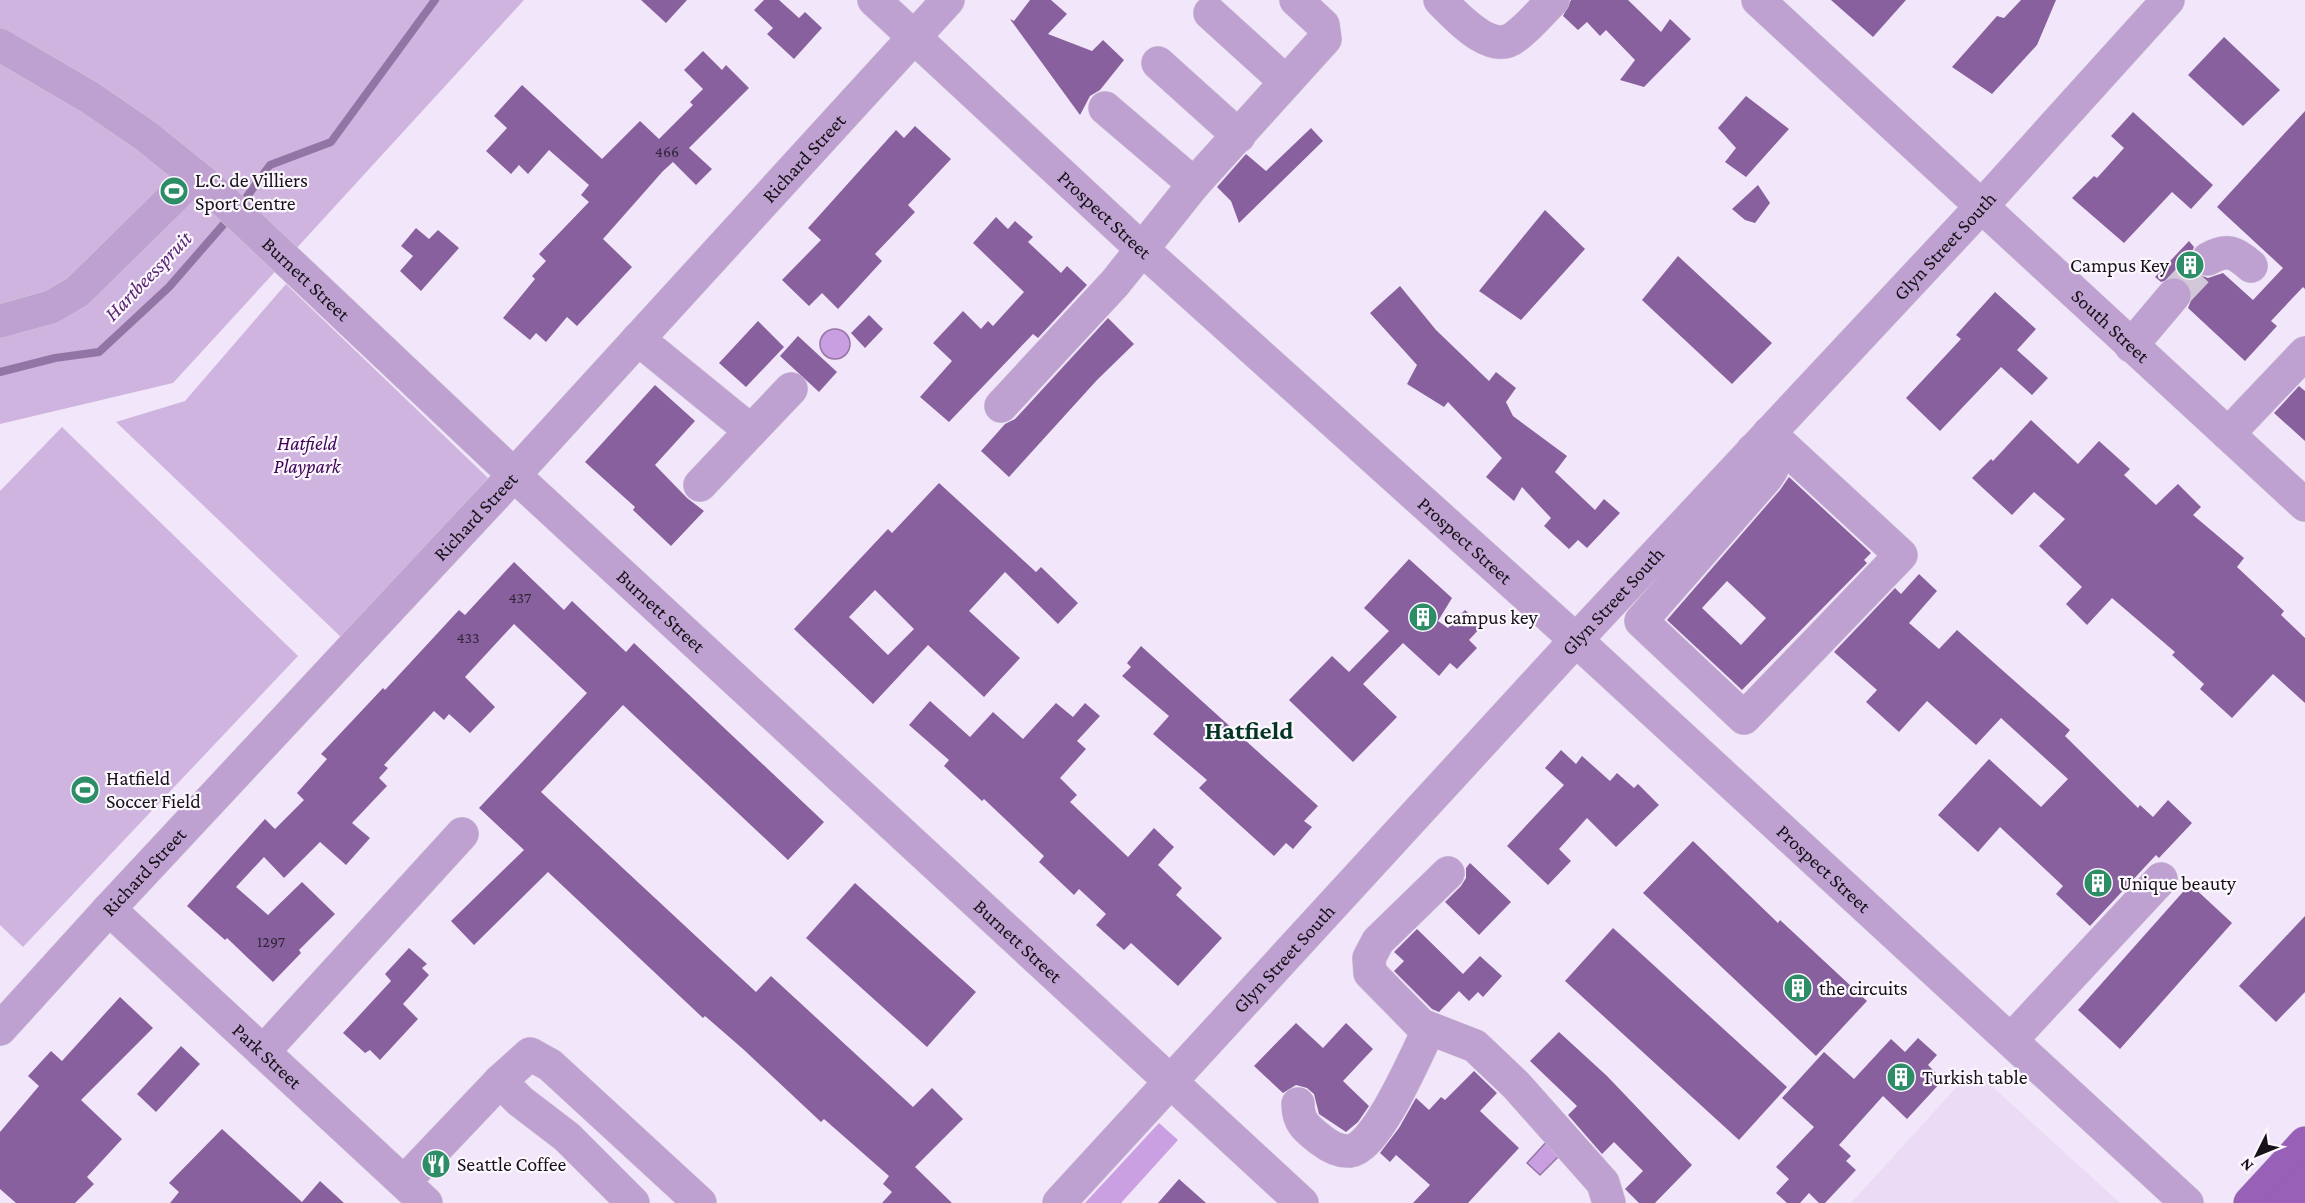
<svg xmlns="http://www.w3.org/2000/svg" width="2305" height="1203" viewBox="0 0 2305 1203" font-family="'Crimson Pro',serif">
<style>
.built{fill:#ebdbf5}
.green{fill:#ceb4de}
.forest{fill:#caa0e2}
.water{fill:#c99fe1;stroke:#9375a5;stroke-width:1.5}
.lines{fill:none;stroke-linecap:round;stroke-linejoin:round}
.stream{stroke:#9375a5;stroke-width:8}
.building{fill:#88609e;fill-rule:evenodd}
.minor-tunnel{stroke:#d1c7d8;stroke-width:33;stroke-dasharray:33 16;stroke-linecap:butt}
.minor-casing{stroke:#cfc5d6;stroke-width:34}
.major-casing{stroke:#cfc5d6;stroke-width:34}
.minor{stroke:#bfa1d1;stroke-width:33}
.major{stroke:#9860b6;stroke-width:33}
.labels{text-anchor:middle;stroke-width:4.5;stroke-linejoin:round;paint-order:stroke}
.number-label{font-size:16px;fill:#32263a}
.street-label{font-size:20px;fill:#161218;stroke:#fcf7ff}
.poi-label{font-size:20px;fill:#161218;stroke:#fcf7ff;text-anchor:start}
.park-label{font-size:20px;font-style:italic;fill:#3f0457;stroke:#fcf7ff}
.water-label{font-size:21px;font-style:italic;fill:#5b2675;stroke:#fcf7ff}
.district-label{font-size:26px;font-weight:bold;fill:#043523;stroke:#fcf7ff}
</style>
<rect width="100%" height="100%" fill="#f2e7fa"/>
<!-- built -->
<path class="built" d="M1973,1069L2120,1203H1851Z"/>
<!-- green -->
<g class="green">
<path d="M0,0H524L173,383L0,424Z"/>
<path d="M286,284L488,478L342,638L116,422L185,401Z"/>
<path d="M62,427L298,656L23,947L0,925V491Z"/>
</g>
<!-- forest -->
<path class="forest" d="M1159,1123L1178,1140L1121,1203H1085Z"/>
<!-- water -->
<g class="water">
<circle cx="835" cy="344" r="15"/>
<path d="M1549,1139L1563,1152L1540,1175L1527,1163Z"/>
</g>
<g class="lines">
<!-- stream -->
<g class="stream">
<path d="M240,206L270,165L331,142L435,0"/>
<path d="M0,372L55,358L99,352L169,287L230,217"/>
</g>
</g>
<!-- building -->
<g class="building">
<path d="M641,0H687L666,23Z"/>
<path d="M764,0H779L799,18L805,12L822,28L794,59L767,34L773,28L754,10Z"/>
<path d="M1030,0H1051L1067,14L1048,34L1092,51L1103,40L1124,60L1100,90L1090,96L1080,115L1010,19L1014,21Z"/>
<path d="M1571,0H1628L1661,32L1670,19L1691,39L1644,87L1620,80L1635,60L1606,30L1600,36L1587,22L1578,30L1563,16Z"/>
<path d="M1831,0H1906L1873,37Z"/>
<path d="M2021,0H2056L2037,45L1992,94L1952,67L1997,16L2004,18Z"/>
<path d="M2224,37L2280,90L2243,126L2188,75Z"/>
<path d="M703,51L722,70L726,65L749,88L689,148L712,169L696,185L673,162L663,171L603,239L632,267L577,326L567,317L546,342L536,333L530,340L503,318L535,279L532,276L546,261L539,254L589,202L581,195L589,185L549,150L528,174L519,165L511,174L486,151L507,128L494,116L522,85L602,159L640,121L659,139L693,105L690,102L703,89L684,70Z"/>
<path d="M1746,96L1789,129L1746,177L1725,162L1736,148L1718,128Z"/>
<path d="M2305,111V289L2303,287L2271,321L2277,326L2245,361L2188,308L2192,298L2191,288L2186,281L2177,277L2161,282L2155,277L2189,241L2194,247L2189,259L2191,267L2197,274L2208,278L2223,273L2253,300L2283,268L2217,207Z"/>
<path d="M2133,112L2213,185L2191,209L2172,192L2124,243L2072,198L2094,176L2097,178L2124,148L2111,136Z"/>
<path d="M915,126L951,159L908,205L915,212L875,254L882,261L838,309L822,293L809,306L782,280L821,240L808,228L896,130L904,138Z"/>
<path d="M1311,128L1323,141L1239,223L1231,201L1217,187L1246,154L1266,171Z"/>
<path d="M1758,185L1770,203L1755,223L1745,220L1732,209Z"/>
<path d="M1545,210L1585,249L1521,320L1479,291Z"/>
<path d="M996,217L1008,229L1015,221L1033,237L1028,242L1061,273L1067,266L1087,285L1038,338L1033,334L949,422L920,397L952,361L933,343L963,311L981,329L988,321L993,326L1024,292L973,243Z"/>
<path d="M416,228L429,239L438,230L459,248L421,291L400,271L413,256L401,246Z"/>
<path d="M1678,256L1772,343L1732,384L1642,300Z"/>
<path d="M1400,286L1436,330L1489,381L1496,372L1516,388L1506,402L1513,416L1567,456L1555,472L1595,510L1604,499L1620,513L1587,548L1578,540L1569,549L1544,526L1551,518L1522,487L1514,501L1486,477L1502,458L1448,402L1444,407L1407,384L1417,365L1370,313Z"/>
<path d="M1995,292L2036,329L2017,350L2048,378L2032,395L2001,367L1940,431L1906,398L1961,339L1956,335Z"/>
<path d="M869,315L883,329L865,348L851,333Z"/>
<path d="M1108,318L1134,344L1097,380L1009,477L981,451L1005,424L1015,419Z"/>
<path d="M758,321L784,347L746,387L719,363Z"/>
<path d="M798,336L837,372L819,392L780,356Z"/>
<path d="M655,385L695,421L655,465L687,498L704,511L671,546L633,510L635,507L585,462Z"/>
<path d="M2299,386L2305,391V441L2274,413Z"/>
<path d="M2031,420L2078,464L2099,441L2130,469L2124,475L2156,505L2178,484L2201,507L2193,515L2244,558L2237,567L2284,611L2281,615L2305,638V703L2273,674L2232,718L2200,689L2204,684L2172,655L2175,652L2112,598L2087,625L2066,604L2082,587L2039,546L2065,519L2034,492L2012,515L1972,478L1991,459L1993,461Z"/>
<path d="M1789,477L1871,553L1864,560L1867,563L1742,690L1667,620L1780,490ZM1727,581L1766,618L1741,645L1702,608Z"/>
<path d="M939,483L1036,572L1041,567L1078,603L1058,624L1005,572L969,611L1020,658L984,697L928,645L873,704L794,629L888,529L892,533ZM875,590L914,629L888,655L849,617Z"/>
<path d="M1409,559L1452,598L1438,621L1448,628L1465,610L1482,626L1469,640L1477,648L1457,669L1450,663L1439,676L1403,643L1363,684L1397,717L1353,762L1289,700L1332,656L1349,672L1389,631L1364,608Z"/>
<path d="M514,562L564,610L572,601L626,652L634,643L824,822L788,860L623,705L541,792L756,992L771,976L913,1107L932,1088L963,1119L915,1167L952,1203H882L892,1192L883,1184L889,1176L824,1119L821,1122L743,1049L705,1016L703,1018L548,872L474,945L451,921L524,850L479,808L587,693L514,624L465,677L495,707L470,733L449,714L444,720L434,711L384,765L388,768L379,778L387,786L352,823L370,838L346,865L320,842L284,878L264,857L236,887L268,915L302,882L335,914L299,950L301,953L273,982L227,938L225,940L187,906L265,819L275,829L304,800L297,793L327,759L321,754L383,688L385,690L459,610L465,615Z"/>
<path d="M1919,574L1937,591L1909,623L1939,649L1957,630L2070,730L2065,736L2138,808L2140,805L2153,817L2168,800L2192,823L2159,858L2156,855L2090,926L2056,894L2063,886L2000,827L1978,852L1938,815L1989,759L2041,807L2068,779L2001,718L1976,745L1927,701L1899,732L1866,702L1877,690L1834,652L1895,588L1901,594Z"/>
<path d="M1141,646L1318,806L1304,821L1312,827L1293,849L1286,843L1274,856L1199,788L1207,780L1153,734L1169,716L1122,676L1131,667L1127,663Z"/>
<path d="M930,701L970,737L993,712L1023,739L1056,703L1073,717L1085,703L1100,716L1077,741L1086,749L1060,778L1077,795L1070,802L1128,857L1154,828L1174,847L1158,865L1182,888L1176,895L1222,938L1178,986L1131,943L1124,950L1096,925L1106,914L1079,889L1074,895L1039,862L1044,856L984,799L982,801L944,766L949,760L909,725Z"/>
<path d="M1561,750L1576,764L1582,756L1610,781L1617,773L1634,788L1638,784L1659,805L1616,847L1587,818L1559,849L1571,861L1548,885L1507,846L1564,785L1545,768Z"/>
<path d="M1693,841L1778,923L1780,920L1867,1001L1816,1056L1643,893Z"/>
<path d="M1470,863L1511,902L1479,935L1445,902L1461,886L1466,878V868Z"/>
<path d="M855,883L976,992L927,1047L806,938Z"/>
<path d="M2190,884L2232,923L2120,1049L2078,1010Z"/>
<path d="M2305,916V992L2276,1022L2239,986Z"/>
<path d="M1613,928L1787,1087L1739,1140L1565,981Z"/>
<path d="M1417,929L1463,974L1480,956L1502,976L1483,997L1478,992L1469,1001L1459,991L1439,1012L1432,1009L1394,971L1404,961L1394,952Z"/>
<path d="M409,948L427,964L422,968L429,975L403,1004L418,1019L380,1060L370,1050L365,1053L343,1033L391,981L385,974Z"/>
<path d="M120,997L153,1028L81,1100L122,1139L87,1177L94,1184L75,1203H16L0,1189V1132L39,1086L28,1076L51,1051L62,1061Z"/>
<path d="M1296,1023L1323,1048L1346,1023L1373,1049L1343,1081L1369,1106L1358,1122L1346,1132L1319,1114L1314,1094L1307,1088L1296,1085L1283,1093L1254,1066Z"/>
<path d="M1559,1032L1607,1076L1692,1165L1655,1203H1639L1625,1189L1643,1171L1614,1142L1602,1154L1568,1115L1577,1106L1530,1061Z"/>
<path d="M1918,1038L1937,1055L1928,1065L1943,1080L1907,1119L1883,1096L1839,1145L1851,1156L1846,1161L1856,1170L1825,1203H1819L1809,1193L1800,1203H1787L1776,1193L1789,1179L1776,1167L1814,1127L1782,1098L1824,1052L1854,1079L1891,1039L1905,1052Z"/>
<path d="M181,1046L200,1064L156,1112L137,1094Z"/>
<path d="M1474,1071L1497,1093L1480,1111L1519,1148L1468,1203H1413L1430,1185L1396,1155L1390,1162L1380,1153L1399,1128L1416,1098L1429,1110L1441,1097L1445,1100Z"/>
<path d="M222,1129L302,1202L320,1181L344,1203H170L179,1192L169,1183Z"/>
<path d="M1179,1179L1206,1203H1158Z"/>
</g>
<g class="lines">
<!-- minor-tunnel -->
<path class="minor-tunnel" d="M2174,295L2208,259"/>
<!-- minor casing -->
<g class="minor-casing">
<g id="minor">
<path id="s1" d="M874,0L1143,250L1576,640L2187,1203"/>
<path d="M1440,0C1456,16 1491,56 1515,37C1529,27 1541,12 1553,0"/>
<path id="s2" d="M1758,0L2305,505"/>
<path d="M1210,13L1286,82"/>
<path id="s3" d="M0,45L89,97L146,136L208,186L514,475L1302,1203"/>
<path d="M1158,63L1239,136"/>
<path d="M1105,108L1194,184"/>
<path d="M2208,259C2227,248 2235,252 2251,266"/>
<path d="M0,321L51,307L77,292L195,176"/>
<path d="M638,339L751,431L791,389"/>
<path d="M2131,346L2174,295"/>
<path d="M1001,406L1115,283L1194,184L1325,39L1323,25L1296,0"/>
<path d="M2228,434L2305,353"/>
<path d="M1753,450L1772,469L1766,478L1641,621L1744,718L1901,555L1769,433"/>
<path d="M700,485L751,431"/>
<path d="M1448,873L1378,941L1369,958L1370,973L1421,1025L1475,1046L1516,1085L1603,1183L1609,1203"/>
<path id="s4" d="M109,909L426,1203"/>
<path id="s5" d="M0,1029L109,909L514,475L948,0"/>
<path d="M2011,1040L2161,879"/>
<path d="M263,1052L462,834"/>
<path d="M500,1081L530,1054L550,1065L700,1203"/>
<path d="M1298,1104C1298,1123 1307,1129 1321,1140C1330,1147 1339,1152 1350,1151C1377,1148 1417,1053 1429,1029"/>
<path d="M404,1182L500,1081L520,1101L567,1137L633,1203"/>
<path id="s6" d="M1059,1203L1576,640L1980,208L2168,0"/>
</g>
</g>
<!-- major casing -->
<g class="major-casing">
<g id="major">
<path d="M2250,1203L2305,1143"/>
<path d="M2285,1203L2305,1181"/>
</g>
</g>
<!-- minor -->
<use href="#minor" class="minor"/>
<!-- major -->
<use href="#major" class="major"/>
</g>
<!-- icons -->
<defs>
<g id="stadium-disc" transform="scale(1.5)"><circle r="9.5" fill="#2c8d67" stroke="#fcf7ff"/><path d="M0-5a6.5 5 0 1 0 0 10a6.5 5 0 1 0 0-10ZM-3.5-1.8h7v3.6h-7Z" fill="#fff"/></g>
<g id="building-disc" transform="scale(1.5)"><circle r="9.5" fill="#2c8d67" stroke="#fcf7ff"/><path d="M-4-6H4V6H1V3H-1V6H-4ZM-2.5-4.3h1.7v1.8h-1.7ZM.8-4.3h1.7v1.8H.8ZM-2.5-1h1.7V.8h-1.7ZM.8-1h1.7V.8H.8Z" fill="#fff"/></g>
<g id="restaurant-disc" transform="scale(1.5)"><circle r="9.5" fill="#2c8d67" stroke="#fcf7ff"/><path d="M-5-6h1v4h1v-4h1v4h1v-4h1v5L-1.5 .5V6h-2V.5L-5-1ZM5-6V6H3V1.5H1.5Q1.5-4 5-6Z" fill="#fff"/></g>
</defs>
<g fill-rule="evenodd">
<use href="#stadium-disc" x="174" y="191"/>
<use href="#building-disc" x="2190" y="265"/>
<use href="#building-disc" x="1423" y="617"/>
<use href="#stadium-disc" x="85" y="790"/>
<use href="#building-disc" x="2098" y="883"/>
<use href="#building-disc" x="1798" y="988"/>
<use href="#building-disc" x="1901" y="1077"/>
<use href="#restaurant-disc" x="436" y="1164"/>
</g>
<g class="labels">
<!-- number labels -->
<g class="number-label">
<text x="667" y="157">466</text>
<text x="520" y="603">437</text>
<text x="468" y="643">433</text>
<text x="271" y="947">1297</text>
</g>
<!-- street labels -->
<g class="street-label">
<text dy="7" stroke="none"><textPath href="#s5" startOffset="1185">Richard Street</textPath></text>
<text dy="7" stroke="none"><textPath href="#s1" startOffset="315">Prospect Street</textPath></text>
<text dy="7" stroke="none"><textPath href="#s6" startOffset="1304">Glyn Street South</textPath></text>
<text dy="7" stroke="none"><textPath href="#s3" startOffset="387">Burnett Street</textPath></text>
<text dy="7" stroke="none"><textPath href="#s2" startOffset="480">South Street</textPath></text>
<text dy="7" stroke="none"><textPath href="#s5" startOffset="699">Richard Street</textPath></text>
<text dy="7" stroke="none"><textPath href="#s1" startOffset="801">Prospect Street</textPath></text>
<text dy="7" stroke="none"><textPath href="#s6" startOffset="818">Glyn Street South</textPath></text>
<text dy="7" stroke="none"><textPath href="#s3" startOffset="873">Burnett Street</textPath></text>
<text dy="7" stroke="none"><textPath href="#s1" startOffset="1287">Prospect Street</textPath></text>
<text dy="7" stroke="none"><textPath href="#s5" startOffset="213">Richard Street</textPath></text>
<text dy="7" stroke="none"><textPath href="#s3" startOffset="1359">Burnett Street</textPath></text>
<text dy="7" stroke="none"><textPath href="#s6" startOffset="332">Glyn Street South</textPath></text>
<text dy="7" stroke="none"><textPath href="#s4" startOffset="216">Park Street</textPath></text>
</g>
<!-- poi labels -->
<g class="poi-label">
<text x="195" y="187">L.C. de Villiers<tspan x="195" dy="23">Sport Centre</tspan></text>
<text x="2169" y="272" text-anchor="end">Campus Key</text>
<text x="1444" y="624">campus key</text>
<text x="106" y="785">Hatfield<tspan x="106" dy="23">Soccer Field</tspan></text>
<text x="2119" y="890">Unique beauty</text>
<text x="1819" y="995">the circuits</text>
<text x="1922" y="1084">Turkish table</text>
<text x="457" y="1171">Seattle Coffee</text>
</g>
<!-- park labels -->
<g class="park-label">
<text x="307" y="450">Hatfield<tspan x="307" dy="23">Playpark</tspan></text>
</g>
<!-- water labels -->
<g class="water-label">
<text transform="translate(148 276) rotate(-46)" y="7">Hartbeesspruit</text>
</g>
<!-- district labels -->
<g class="district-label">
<text x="1249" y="739">Hatfield</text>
</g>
</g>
<!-- north arrow -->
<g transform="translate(2257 1155) rotate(227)" stroke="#fcf7ff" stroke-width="4.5" paint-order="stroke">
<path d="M0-4.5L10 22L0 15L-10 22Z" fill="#161218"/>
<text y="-9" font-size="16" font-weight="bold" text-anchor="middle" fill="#161218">N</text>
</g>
</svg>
